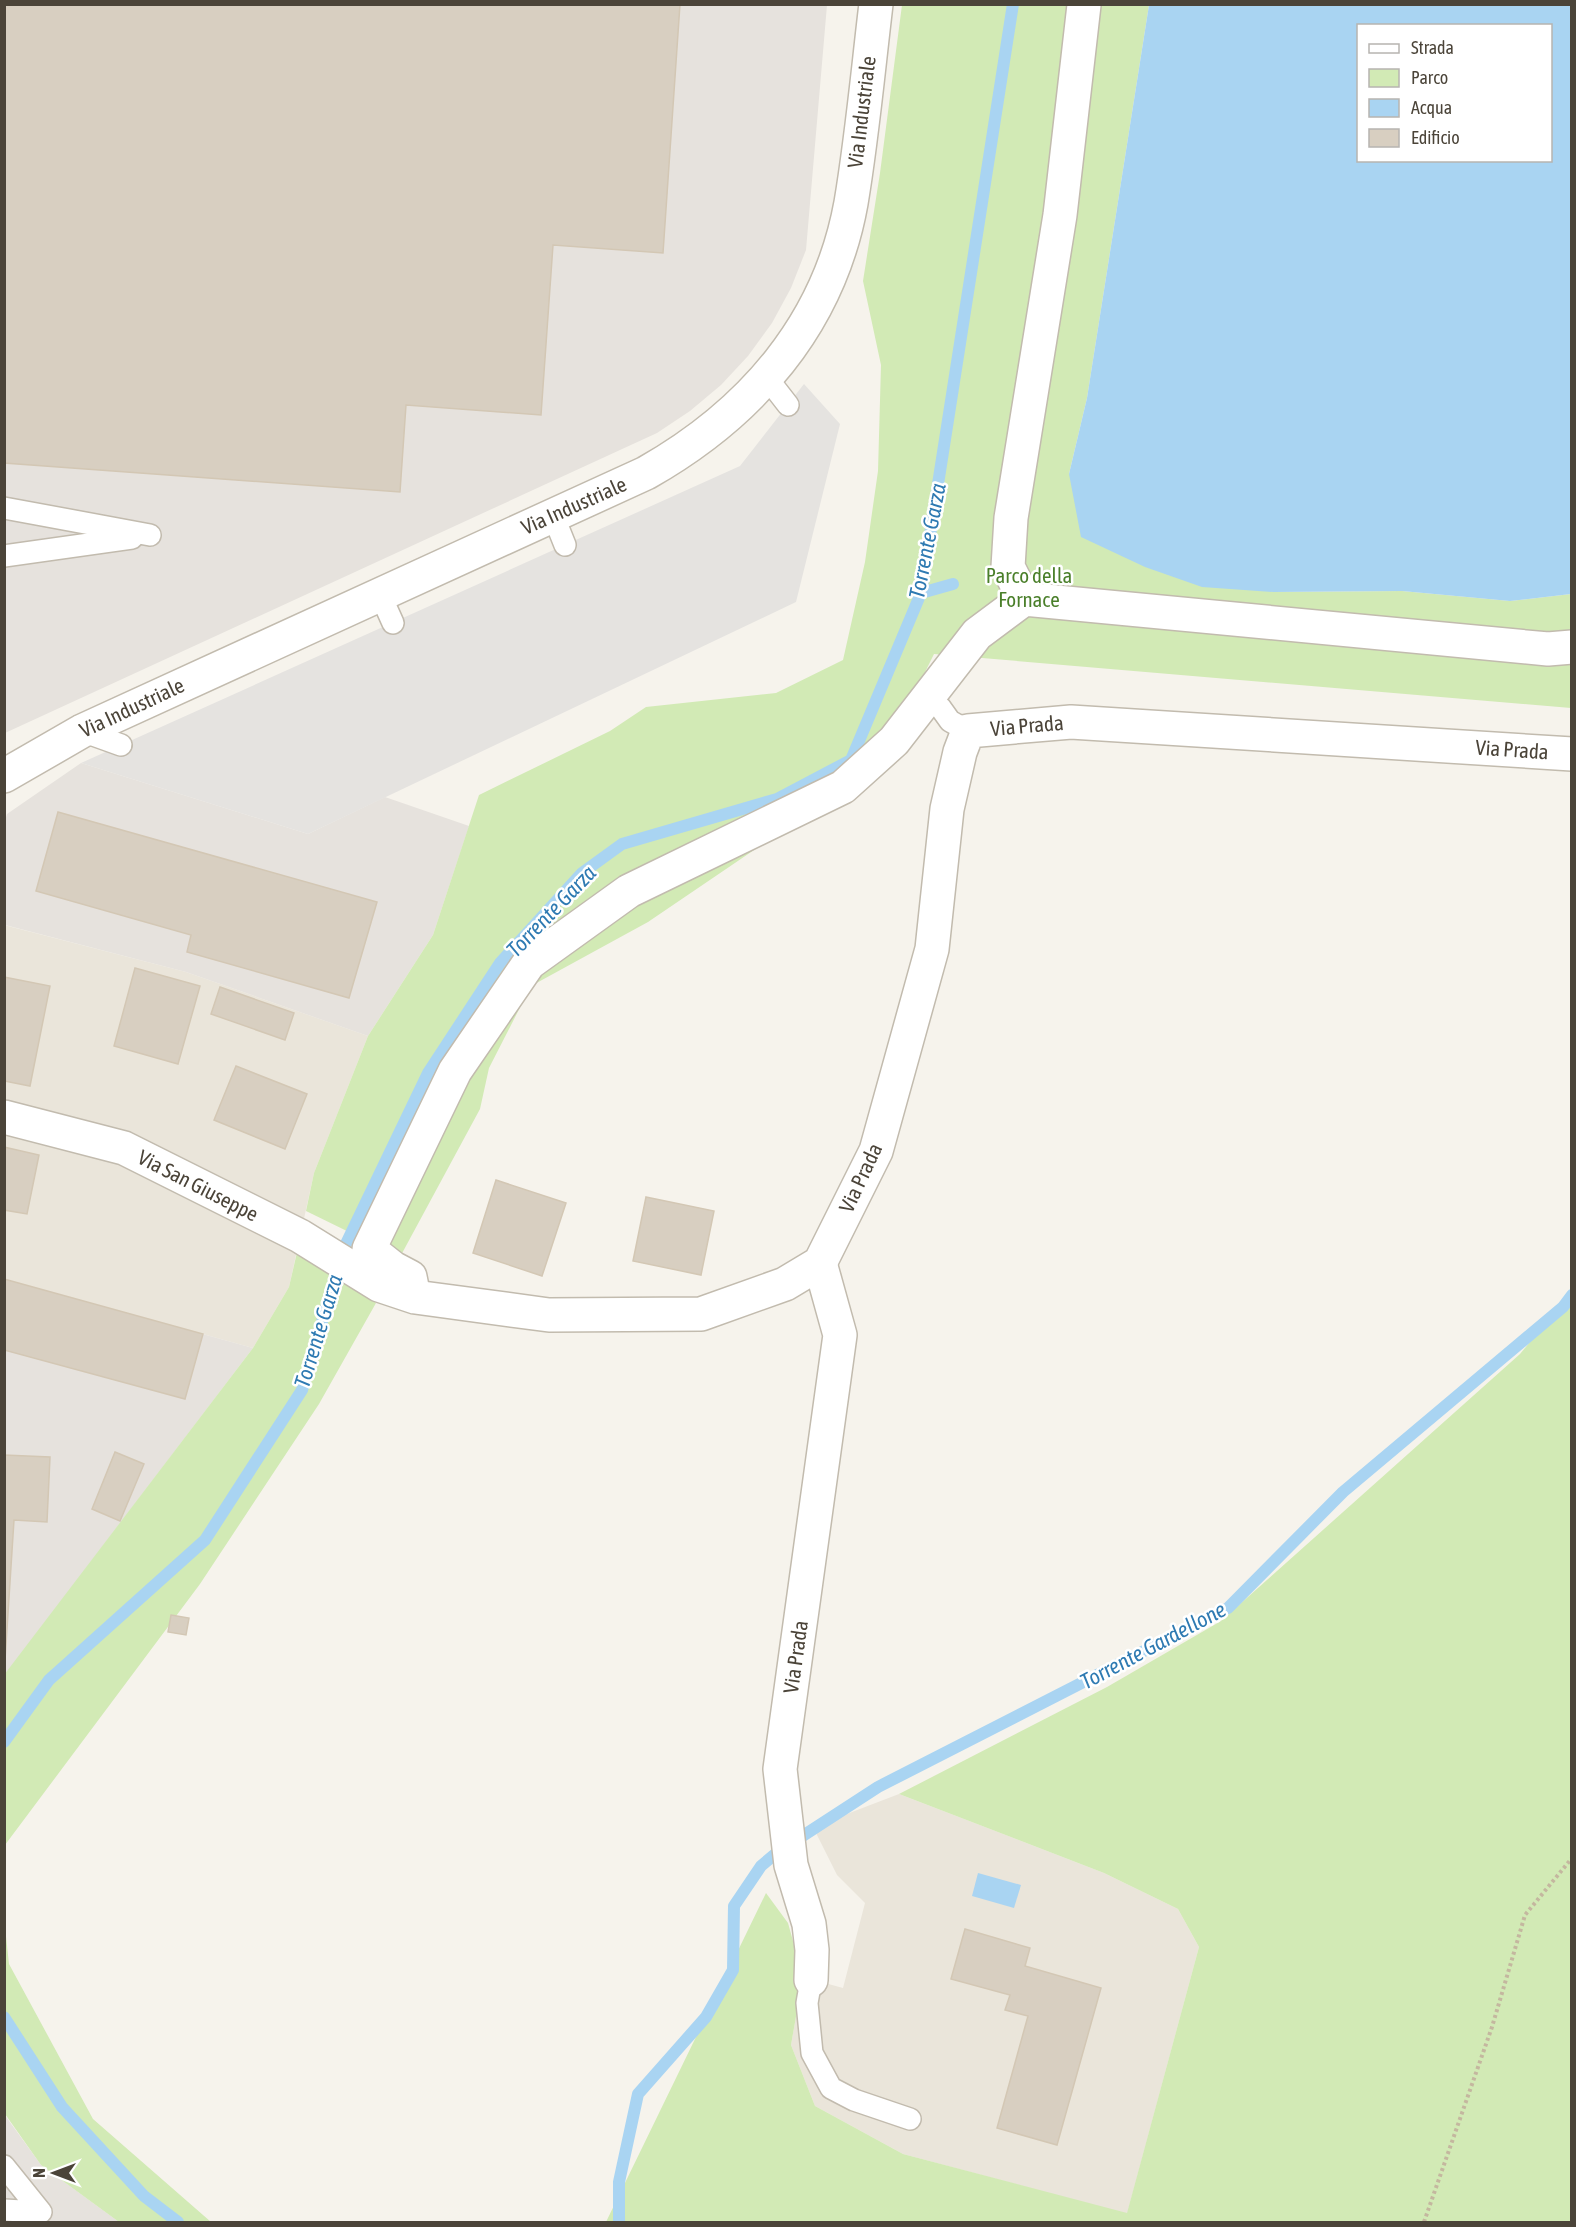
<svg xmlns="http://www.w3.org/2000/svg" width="1576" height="2227" viewBox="0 0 1576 2227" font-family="'Asap Condensed',sans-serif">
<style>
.residential{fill:#eae5da}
.industrial{fill:#e6e2dd}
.green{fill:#d2eab5}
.parking{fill:#e5e3e0}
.water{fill:#a9d4f2;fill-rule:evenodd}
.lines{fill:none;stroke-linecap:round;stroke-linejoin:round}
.stream{stroke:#a9d4f2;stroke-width:12}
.building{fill:#d8cfc1;stroke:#d3c7b4;stroke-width:1.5}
.lane-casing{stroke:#c2bbae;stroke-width:24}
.street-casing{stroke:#c2bbae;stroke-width:36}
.path{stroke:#c4b79f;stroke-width:4;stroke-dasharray:3 3;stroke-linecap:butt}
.lane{stroke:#fff;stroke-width:21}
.street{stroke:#fff;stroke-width:33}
.labels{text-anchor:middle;stroke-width:5;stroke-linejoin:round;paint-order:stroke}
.street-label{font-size:21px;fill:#4b4439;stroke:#fff}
.park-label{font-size:21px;fill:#4a7f2a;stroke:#fff}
.water-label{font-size:22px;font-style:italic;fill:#2e7ab2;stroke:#fff}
</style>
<rect width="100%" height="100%" fill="#f6f3ec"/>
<!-- residential -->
<g class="residential">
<path d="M4,925L186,972L368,1036L314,1173L289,1287L253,1348L5,1279Z"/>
<path d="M899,1794L1104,1873L1178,1909L1199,1947L1127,2214L903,2154L815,2106L791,2045L803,1977L843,1988L865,1903L837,1875L813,1827Z"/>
</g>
<!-- industrial -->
<g class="industrial">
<path d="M4,5H827L806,250L791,288L772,323L748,356L721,385L690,411L657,433L5,733Z"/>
<path d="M81,763L308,834L385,797L469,826L433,935L368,1036L186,972L5,925L4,824L7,814Z"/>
<path d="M5,1279L253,1348L5,1675Z"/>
<path d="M4,2114L41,2165L119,2222H5Z"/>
</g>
<!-- green -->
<g class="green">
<path d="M902,5H1149L1087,398L1069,474L1273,592L1402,591L1510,601L1571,594V708L934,654L879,765L648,922L531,986L489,1068L480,1109L400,1257L306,1211L314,1173L368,1036L433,935L479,795L610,731L646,707L776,693L843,660L865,562L878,471L881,365L863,281L880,173Z"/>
<path d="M298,1248L376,1303L319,1404L200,1584L5,1845L4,1675L253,1348L289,1287Z"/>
<path d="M1571,1293V2222H606L766,1893L788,1923L803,1977L791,2045L815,2106L903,2154L1127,2213L1199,1947L1178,1909L1104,1873L899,1794L1107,1687L1221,1621L1520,1354Z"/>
<path d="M4,1918L9,1964L93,2119L211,2222H119L41,2165L5,2114Z"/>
</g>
<!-- parking -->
<path class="parking" d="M804,384L840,424L796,602L308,834L81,763L740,466Z"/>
<!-- water -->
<g class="water">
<path d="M1149,5H1571V594L1510,601L1402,591L1273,592L1202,587L1145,567L1081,537L1069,474L1087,398ZM1358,26H1550V160H1358Z"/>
<path d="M978,1873L1021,1885L1014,1908L972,1896Z"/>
</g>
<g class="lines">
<!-- stream -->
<g class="stream">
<path d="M921,593L953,584"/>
<path d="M4,1742L49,1680L205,1540L302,1390L343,1250L428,1073L500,963L582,873L622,844L777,799L851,760L921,593L1013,4"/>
<path d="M798,1839L878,1787L1228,1608L1343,1492L1563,1307L1572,1295"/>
<path d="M4,2017L62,2107L144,2196L178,2222"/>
<path d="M619,2222V2182L638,2094L706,2017L733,1970L734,1906L761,1866L780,1850"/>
</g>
</g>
<!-- building -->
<g class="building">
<path d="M4,4H680L663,253L553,245L541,415L406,405L400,492L4,463Z"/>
<path d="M58,812L377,902L349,998L187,952L191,935L36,891Z"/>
<path d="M135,968L200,986L178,1064L114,1046Z"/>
<path d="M4,977L50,986L30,1086L4,1081Z"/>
<path d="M220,987L294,1013L285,1040L211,1014Z"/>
<path d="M236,1066L307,1094L285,1149L214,1120Z"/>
<path d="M4,1147L39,1155L27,1214L4,1210Z"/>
<path d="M496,1180L566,1203L542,1276L473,1253Z"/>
<path d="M646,1197L714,1211L701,1275L633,1261Z"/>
<path d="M4,1279L203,1334L185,1399L4,1350Z"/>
<path d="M115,1452L144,1464L120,1521L92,1509Z"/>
<path d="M4,1455L50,1457L47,1522L14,1520L5,1660Z"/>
<path d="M171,1615L189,1618L186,1635L168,1632Z"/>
<path d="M965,1929L1030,1948L1025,1966L1101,1988L1057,2145L997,2128L1028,2016L1005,2010L1010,1995L951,1979Z"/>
</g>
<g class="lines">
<!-- lane casing -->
<g class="lane-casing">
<g id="lane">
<path d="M767,378L788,405"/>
<path d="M4,508L150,535"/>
<path d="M553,515L565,545"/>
<path d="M4,556L132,538"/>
<path d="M380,594L393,623"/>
<path d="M940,707L950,721L968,731"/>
<path d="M82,731L121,745"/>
<path d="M811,1980L807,2003L812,2053L831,2088L854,2100L910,2119"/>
<path d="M4,2166L41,2212L4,2210"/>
</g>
</g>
<!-- street casing -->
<g class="street-casing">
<g id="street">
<path d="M1024,599L1008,567L1011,518L1060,215L1084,5"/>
<path d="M4,776L82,731L646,473C750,414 829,325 851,203C862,138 868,71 876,4"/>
<path d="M4,1117L124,1148L300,1236L379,1285L415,1297L549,1315L701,1314L785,1284L820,1263L876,1151L932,949L947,809L960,752L968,731L1071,722L1572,754"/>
<path d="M412,1287L410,1277L393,1268L369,1249L455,1071L529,963L629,891L843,787L894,741L977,634L1024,599L1548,649L1572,647"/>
<path d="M811,1980L812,1950L809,1924L791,1865L780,1769L840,1335L820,1263"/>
</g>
</g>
<!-- path -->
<path class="path" d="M1424,2222L1492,2027L1525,1915L1572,1858"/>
<!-- lane -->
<use href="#lane" class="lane"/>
<!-- street -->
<use href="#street" class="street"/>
</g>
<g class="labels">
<!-- street labels -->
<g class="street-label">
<text transform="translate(862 112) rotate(-83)" y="7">Via Industriale</text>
<text transform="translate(574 506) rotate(-24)" y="7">Via Industriale</text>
<text transform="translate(132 708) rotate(-25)" y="7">Via Industriale</text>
<text transform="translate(1027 726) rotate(-5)" y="7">Via Prada</text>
<text transform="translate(1512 750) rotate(4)" y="7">Via Prada</text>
<text transform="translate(861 1178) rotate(-65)" y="7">Via Prada</text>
<text transform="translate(198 1186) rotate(27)" y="7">Via San Giuseppe</text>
<text transform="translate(796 1657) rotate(-82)" y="7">Via Prada</text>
</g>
<!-- park labels -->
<g class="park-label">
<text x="1029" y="583">Parco della<tspan x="1029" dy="24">Fornace</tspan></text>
</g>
<!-- water labels -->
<g class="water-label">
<text transform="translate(927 541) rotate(-79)" y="8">Torrente Garza</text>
<text transform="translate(551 911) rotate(-46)" y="8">Torrente Garza</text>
<text transform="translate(318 1331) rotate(-73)" y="8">Torrente Garza</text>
<text transform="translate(1153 1645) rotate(-28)" y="8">Torrente Gardellone</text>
</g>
</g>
<!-- border -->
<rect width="1576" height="2227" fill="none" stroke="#4b4439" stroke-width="12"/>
<!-- legend -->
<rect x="1357" y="24" width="195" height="138" fill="#ffffff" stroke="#b7b4b0" stroke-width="1.5"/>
<rect x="1369" y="44" width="30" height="9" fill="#ffffff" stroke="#b7b4b0" stroke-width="1.5"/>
<text x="1411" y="54" font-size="18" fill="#4b4439">Strada</text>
<rect x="1369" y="69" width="30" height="18" fill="#d2eab5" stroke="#b7b4b0" stroke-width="1.5"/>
<text x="1411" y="84" font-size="18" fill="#4b4439">Parco</text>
<rect x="1369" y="99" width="30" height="18" fill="#a9d4f2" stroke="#b7b4b0" stroke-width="1.5"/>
<text x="1411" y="114" font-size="18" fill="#4b4439">Acqua</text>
<rect x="1369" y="129" width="30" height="18" fill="#d8cfc1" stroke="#b7b4b0" stroke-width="1.5"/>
<text x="1411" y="144" font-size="18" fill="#4b4439">Edificio</text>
<!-- north arrow -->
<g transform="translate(54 2173) rotate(270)" stroke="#ffffff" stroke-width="4.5" paint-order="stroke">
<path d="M0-4.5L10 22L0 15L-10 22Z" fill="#4b4439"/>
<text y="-9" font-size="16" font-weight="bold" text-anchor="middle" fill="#4b4439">N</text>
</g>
</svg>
